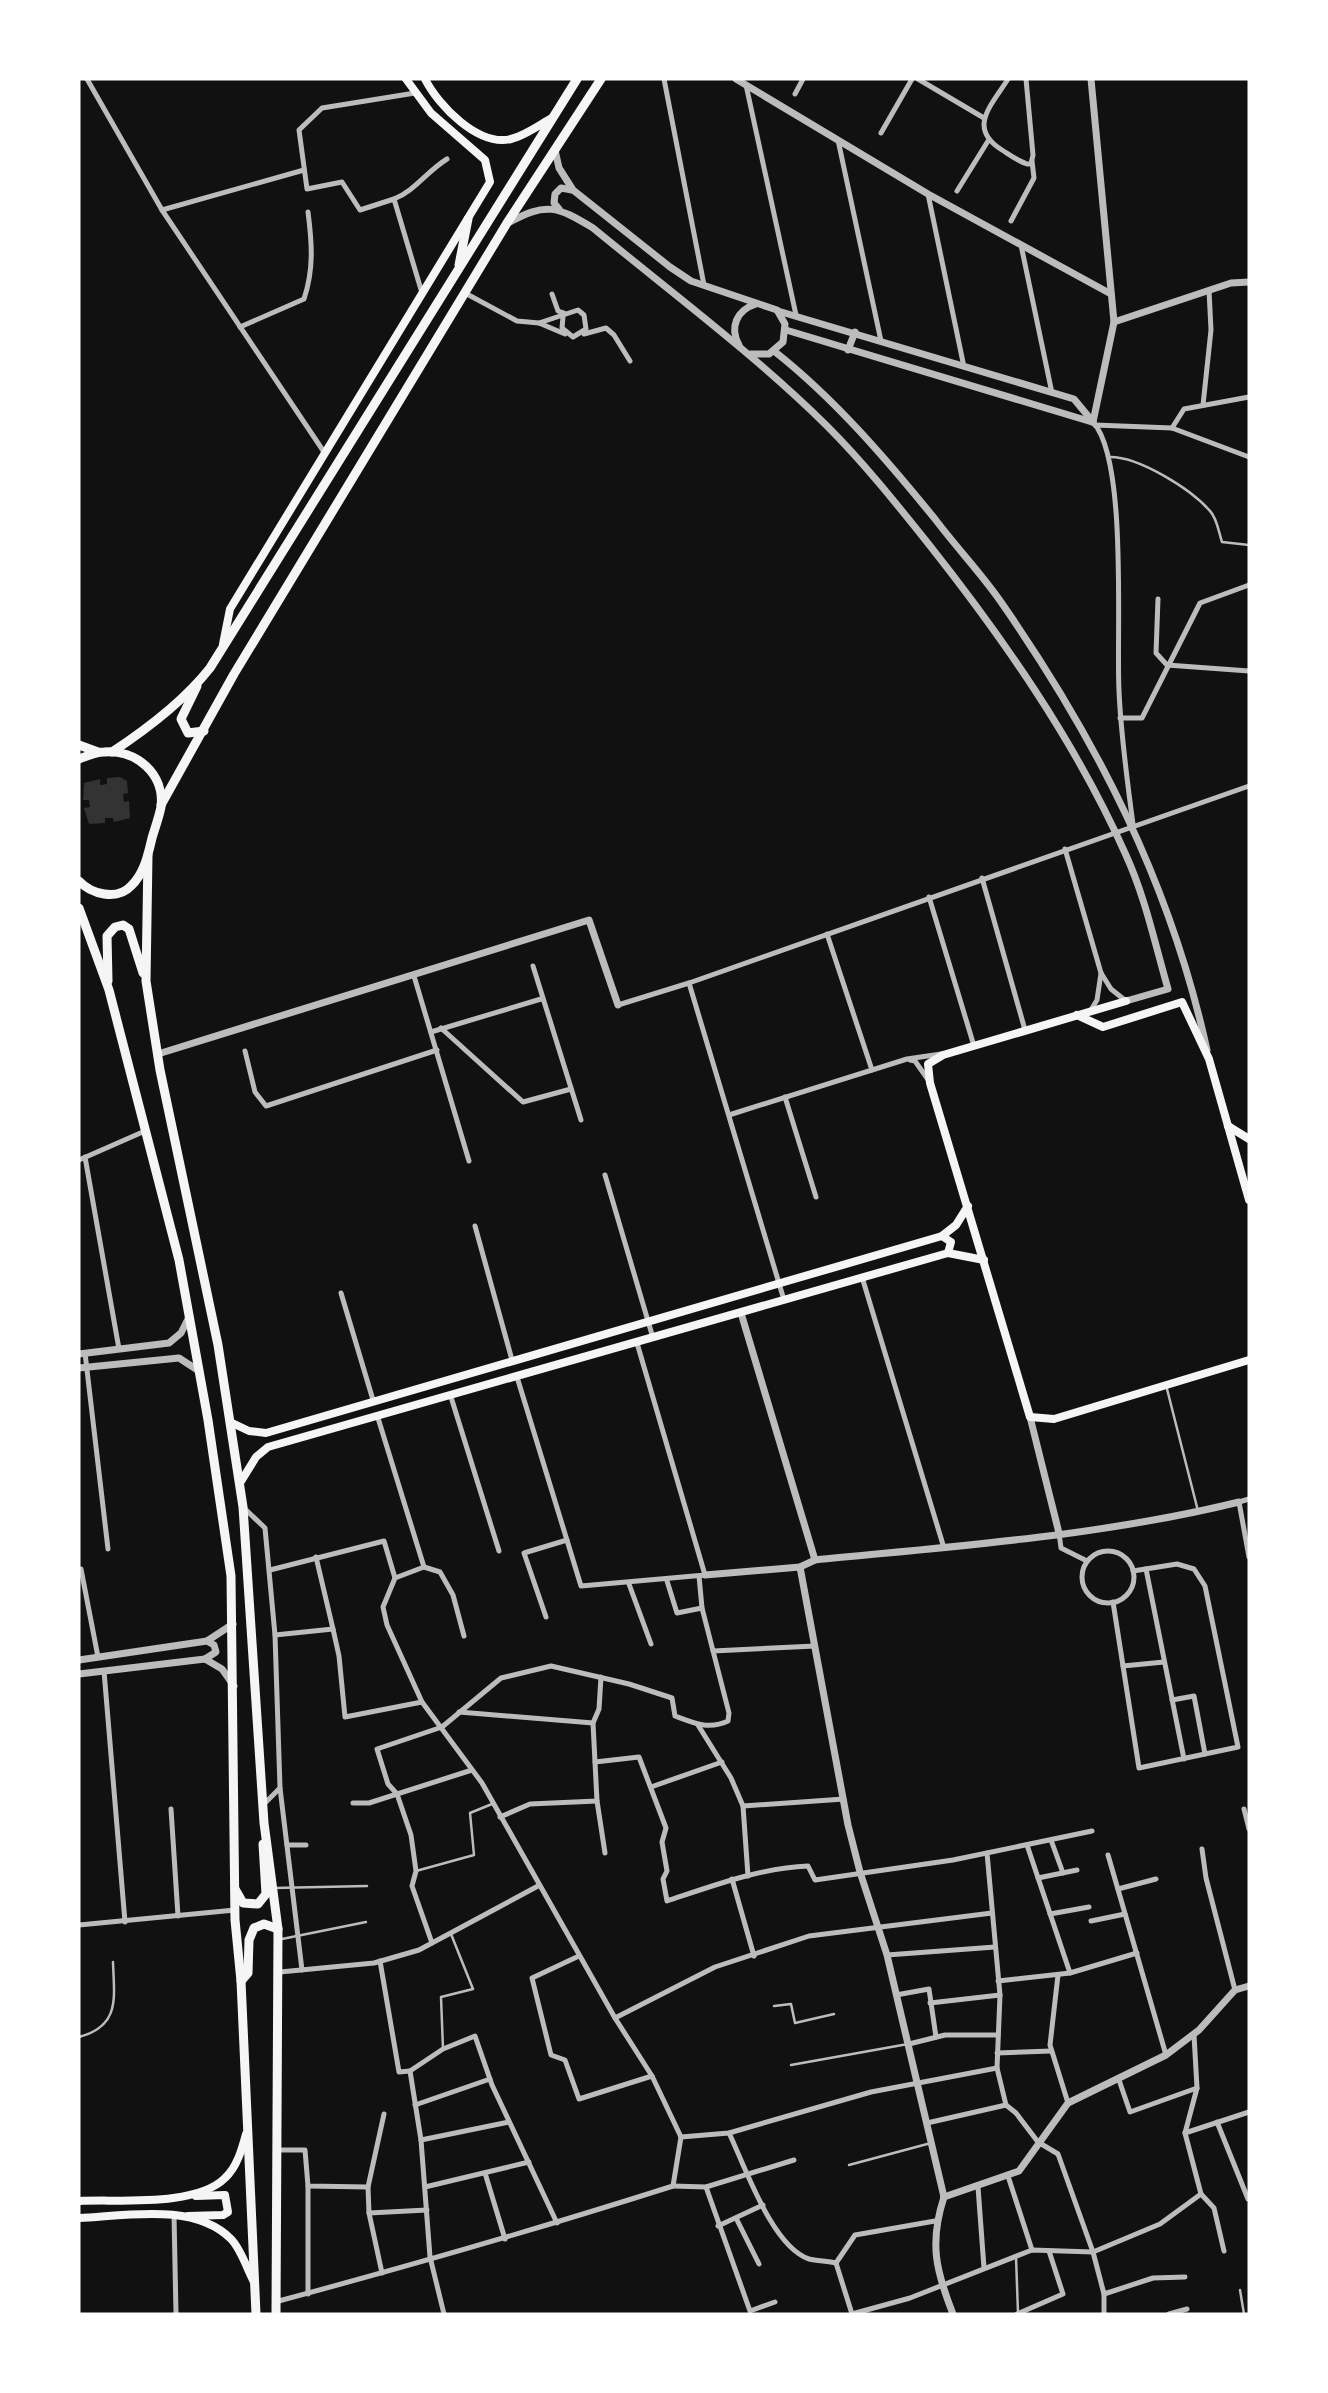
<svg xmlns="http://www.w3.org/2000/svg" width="1328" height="2393" viewBox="0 0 1328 2393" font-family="Montserrat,sans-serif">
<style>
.water{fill:#333}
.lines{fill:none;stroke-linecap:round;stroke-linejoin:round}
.service{stroke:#bcbcbc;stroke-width:2.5}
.minor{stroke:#bcbcbc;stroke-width:5}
.tertiary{stroke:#bcbcbc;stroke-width:7}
.secondary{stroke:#f5f5f5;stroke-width:8}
.primary{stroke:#f5f5f5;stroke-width:9}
</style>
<rect width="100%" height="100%" fill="#111"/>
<!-- water -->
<path class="water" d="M120,777L127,781L128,793L123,794L124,802L129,801L130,818L114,822L113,818H105V823L89,824L84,808L90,807L89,800H83L84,783L100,779V785L107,784V778Z"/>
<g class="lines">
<!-- service -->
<g class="service">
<path d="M1109,457C1138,456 1191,489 1210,511C1217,518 1219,533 1222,542L1249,545"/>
<path d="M1167,1389L1198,1511"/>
<path d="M416,1871L474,1855L470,1813L492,1804"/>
<path d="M274,1888L367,1886"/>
<path d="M282,1939L366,1922"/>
<path d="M774,2006L791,2004L795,2023L834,2014"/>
<path d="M79,2037C121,2026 114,1997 113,1962"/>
<path d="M443,2049L441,1997L473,1989L451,1934"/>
<path d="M791,2065L908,2044"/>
<path d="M849,2165L931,2143"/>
<path d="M1016,2257L1018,2313"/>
<path d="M1240,2290L1244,2314"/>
</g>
<!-- minor -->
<g class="minor">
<path d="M87,79L162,210L324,452"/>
<path d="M664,79L704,285"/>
<path d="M918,79L984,118"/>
<path d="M1008,79C991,106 967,128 1002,150C1010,155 1018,161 1027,164H1031L1033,155L1026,79"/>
<path d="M746,85L796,315"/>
<path d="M415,93L322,108L299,130L307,189L342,182L360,210L394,199L422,293"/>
<path d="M795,94L803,79"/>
<path d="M881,133L912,79"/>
<path d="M838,140L881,341"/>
<path d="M957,191L988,141"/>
<path d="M928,194L964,367"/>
<path d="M394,199C416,190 426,172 447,159"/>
<path d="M162,210L304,170"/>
<path d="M1011,221L1034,178L1032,161"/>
<path d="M1021,245L1052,393"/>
<path d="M465,293L517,321L539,323L578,310L584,315L586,329L573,337L562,328L563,317"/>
<path d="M552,294L558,311L564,313"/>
<path d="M539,323L565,334"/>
<path d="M240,327L304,299C314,269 312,243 308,212"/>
<path d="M584,334L606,328L614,335L630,361"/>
<path d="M1203,405L1211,330L1209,290"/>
<path d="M1093,422C1128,460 1116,635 1119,691C1121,736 1127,780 1133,824"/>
<path d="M1095,425L1172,428L1249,457"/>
<path d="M1172,428L1184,409L1249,397"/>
<path d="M1158,599L1156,653L1167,665L1249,671"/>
<path d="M1120,718H1142L1200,603L1249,585"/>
<path d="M1065,849L1101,973L1111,989L1126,1001"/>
<path d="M982,878L1025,1030"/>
<path d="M929,897L974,1046"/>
<path d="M827,934L872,1070"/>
<path d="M533,966L581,1120"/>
<path d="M414,976L469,1161"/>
<path d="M689,983L784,1300"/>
<path d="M618,1005L689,983L1249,786"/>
<path d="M1091,1010L1097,1000L1101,973"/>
<path d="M441,1028L523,1102L571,1089"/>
<path d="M431,1032L541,999"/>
<path d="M245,1051L255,1092L266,1106L437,1050"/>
<path d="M910,1060L915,1061L929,1081"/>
<path d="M785,1097L816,1197"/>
<path d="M729,1115L907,1059L941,1054"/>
<path d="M85,1157L119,1349"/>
<path d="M79,1160L145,1131"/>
<path d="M605,1175L653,1338"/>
<path d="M475,1226L512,1360"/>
<path d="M862,1277L944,1548"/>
<path d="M341,1293L373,1400"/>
<path d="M85,1353L108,1549"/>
<path d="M517,1377L581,1586L705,1575L637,1343"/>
<path d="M451,1397L499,1551"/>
<path d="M378,1418L424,1567L395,1578L383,1607L387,1625L422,1702L482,1783L615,2018L652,2076L681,2137"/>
<path d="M1249,1499L1239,1502L1249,1557"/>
<path d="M244,1508L265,1528L275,1635L280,1788L302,1970"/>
<path d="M1059,1533L1061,1548L1087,1561"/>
<circle cx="1108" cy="1577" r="26"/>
<path d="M316,1557L333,1629"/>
<path d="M424,1567L440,1572L453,1595L464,1636"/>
<path d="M81,1569L98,1657"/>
<path d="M1146,1569L1184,1759"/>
<path d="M270,1570L384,1541L395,1578"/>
<path d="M667,1581L677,1613L702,1608"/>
<path d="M629,1584L651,1644"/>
<path d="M1113,1602L1139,1768L1238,1747L1205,1586L1194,1569L1177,1564L1133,1571"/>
<path d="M546,1617L524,1553L567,1540"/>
<path d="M275,1635L333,1629L339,1656L345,1717L422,1702"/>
<path d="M713,1651L815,1646"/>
<path d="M1123,1666L1164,1662"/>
<path d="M104,1671L125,1922"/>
<path d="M1172,1700L1194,1696L1205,1754"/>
<path d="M459,1712L593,1723"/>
<path d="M698,1725L731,1778L743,1806L748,1876"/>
<path d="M595,1762L639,1757L666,1828L662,1842L667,1871L663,1879L667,1901C712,1886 760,1868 808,1866L815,1880L953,1860L1092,1831"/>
<path d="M651,1787L722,1762"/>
<path d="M597,1801L605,1853"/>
<path d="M353,1803H369L472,1770"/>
<path d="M263,1805L280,1788"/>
<path d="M743,1806L844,1799"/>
<path d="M171,1809L178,1916"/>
<path d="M1244,1809L1249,1829"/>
<path d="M500,1817L530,1804L597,1801L593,1723L599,1709L601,1677"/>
<path d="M1051,1840L1063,1873"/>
<path d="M287,1845H306"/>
<path d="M1027,1845L1070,1973L1137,1953"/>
<path d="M1202,1849L1206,1878L1235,1990"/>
<path d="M987,1853L1000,1995L997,2068L1006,2105"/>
<path d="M1108,1855L1166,2055"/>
<path d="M1038,1878L1077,1870"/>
<path d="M732,1879L754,1956"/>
<path d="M1118,1889L1156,1879"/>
<path d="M1050,1914L1089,1907"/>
<path d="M1091,1921L1125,1914"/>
<path d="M79,1925L235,1910"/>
<path d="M432,1943L412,1886L416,1871L411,1835L397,1794L388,1784L377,1749L442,1727L501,1678L551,1666L629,1684L672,1698L675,1716C693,1723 709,1730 728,1721L729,1713L702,1608L699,1576"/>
<path d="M887,1955L995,1947"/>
<path d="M579,1956L532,1978L551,2055L565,2060L579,2099L652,2076"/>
<path d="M380,1961L399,2072L410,2071L421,2140L430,2257L444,2314"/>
<path d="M280,1972L374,1963L419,1950L538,1886"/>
<path d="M1058,1975L1050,2045L1068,2103"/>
<path d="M998,1981L1070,1973"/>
<path d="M896,1995L929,1989L936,2037"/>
<path d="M930,2003L1000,1995"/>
<path d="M615,2018L715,1967L809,1936L992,1913"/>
<path d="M1194,2035L1197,2088L1185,2133L1201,2194L1214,2208L1224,2251"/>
<path d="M909,2044L945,2035H998"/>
<path d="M997,2053L1051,2051"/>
<path d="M410,2071L443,2049L475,2036L492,2085L557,2223"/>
<path d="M1119,2080L1130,2112L1197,2088"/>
<path d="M415,2105L490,2079"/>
<path d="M1217,2122L1248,2199"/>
<path d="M927,2123L1006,2105L1016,2113L1038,2142L1058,2154L1093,2252L1104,2294L1153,2278L1185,2277"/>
<path d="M729,2133C745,2166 772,2247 809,2259C817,2261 828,2261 836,2263L855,2235L935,2221"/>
<path d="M1185,2133L1249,2112"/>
<path d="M681,2137L729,2133L871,2092L997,2068"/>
<path d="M421,2140L509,2122"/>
<path d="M277,2150H305L308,2186L368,2187L384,2114"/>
<path d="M485,2173L505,2239"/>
<path d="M1008,2176L1032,2250"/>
<path d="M308,2186V2294"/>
<path d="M673,2186L706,2187L794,2160"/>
<path d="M368,2187L369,2213L427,2210"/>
<path d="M425,2187L529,2162"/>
<path d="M706,2187L750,2311L775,2302"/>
<path d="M978,2187L984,2268"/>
<path d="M369,2213L382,2273"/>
<path d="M174,2215L176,2314"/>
<path d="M736,2218L759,2264"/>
<path d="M718,2226L763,2205"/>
<path d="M836,2263L852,2314"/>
<path d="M275,2302C409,2266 541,2228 673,2186L681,2137"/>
<path d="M852,2314L910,2298L1032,2250L1093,2252L1160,2224L1201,2194"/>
<path d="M1017,2314L1063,2294L1049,2251"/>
<path d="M1104,2314V2294"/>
<path d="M1169,2314L1187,2309"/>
</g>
<!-- tertiary -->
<g class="tertiary">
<path d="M736,79L928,194L1111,294"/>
<path d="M1091,79L1114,322L1093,422"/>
<path d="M555,150L559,168L573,190L670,267L691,281L777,310L785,324L783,342L769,354H751"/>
<path d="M559,209L554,203L555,194L561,188L572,190"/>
<path d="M508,223C546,202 557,206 593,228C672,293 754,354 827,426C863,462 895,502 927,542C1003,638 1075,741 1125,853C1145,896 1155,944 1168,989L1126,1001"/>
<path d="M778,311L1074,399L1093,422"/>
<path d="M1114,322L1231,283L1249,282"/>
<path d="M786,330L1092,422"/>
<path d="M739,345C729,327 737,310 756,304"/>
<path d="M848,350L855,332"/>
<path d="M774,351C835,399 887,460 935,519C956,547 981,573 1001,602C1097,740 1171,885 1207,1050"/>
<path d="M158,1054L589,920L618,1005"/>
<path d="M741,1313L815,1560"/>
<path d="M79,1354L169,1343L181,1333L189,1317"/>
<path d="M79,1368L179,1358L199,1371"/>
<path d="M1030,1417L1059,1533"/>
<path d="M800,1567L848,1825L860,1872L887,1955L944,2197"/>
<path d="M705,1575L800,1567L815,1560C956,1546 1101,1536 1239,1502"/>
<path d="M205,1659L216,1652L214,1645L207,1641"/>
<path d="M79,1660L207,1641L233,1624"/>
<path d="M79,1674L205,1659L222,1669L234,1686"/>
<path d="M944,2197L1019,2171L1068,2103L1166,2055L1199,2030L1235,1990L1249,1986"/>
<path d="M944,2197C929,2243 936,2271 953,2314"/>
</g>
<!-- secondary -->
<g class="secondary">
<path d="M425,79C438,105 478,147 511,139C524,136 538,126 550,119"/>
<path d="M223,644L230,609L490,182L485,160L431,113L406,79"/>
<path d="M1126,1001L943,1055L928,1064L930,1083L1030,1417L1054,1419L1249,1360"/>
<path d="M1077,1015L1103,1027L1182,1002L1209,1059L1249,1200"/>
<path d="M1228,1126L1249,1139"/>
<path d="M942,1236L951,1242L948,1253"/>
<path d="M230,1422L249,1431L266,1433L942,1236L956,1225L968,1206"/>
<path d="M240,1483L256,1457L268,1447L948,1253L984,1260"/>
<path d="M79,2201C118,2199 196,2207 225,2178C237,2167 242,2149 246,2134"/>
<path d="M188,2216L223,2215L228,2212L225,2195L196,2196"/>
<path d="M79,2218C125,2216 194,2202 231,2239C241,2249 247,2269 254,2282"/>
</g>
<!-- primary -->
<g class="primary">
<path d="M459,265L468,219"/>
<path d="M197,686L181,719L188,733L204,731"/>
<path d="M79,745L98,752"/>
<path d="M112,752C147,729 184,701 210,668L577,79"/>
<path d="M79,759C87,756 96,752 104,752C136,749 165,774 161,807C159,817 155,828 152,838C148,855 144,874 131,886C117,901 91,894 79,881"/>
<path d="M161,805L234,674L507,223L601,79"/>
<path d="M148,855L146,981L160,1070L218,1345L243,1507L264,1823L278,1929L276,2314"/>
<path d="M79,908L109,990L179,1260L208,1420L231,1576L235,1920L241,1981L256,2314"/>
<path d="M108,981L107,936L115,927L123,925L129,929L143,973"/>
<path d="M235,1889L243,1903L258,1904L266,1894L263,1844"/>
<path d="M241,1981L248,1973L249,1940L254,1928L264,1924L278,1929"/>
</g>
</g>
<!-- border -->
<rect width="1328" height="2393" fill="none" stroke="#ffffff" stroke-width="161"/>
</svg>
